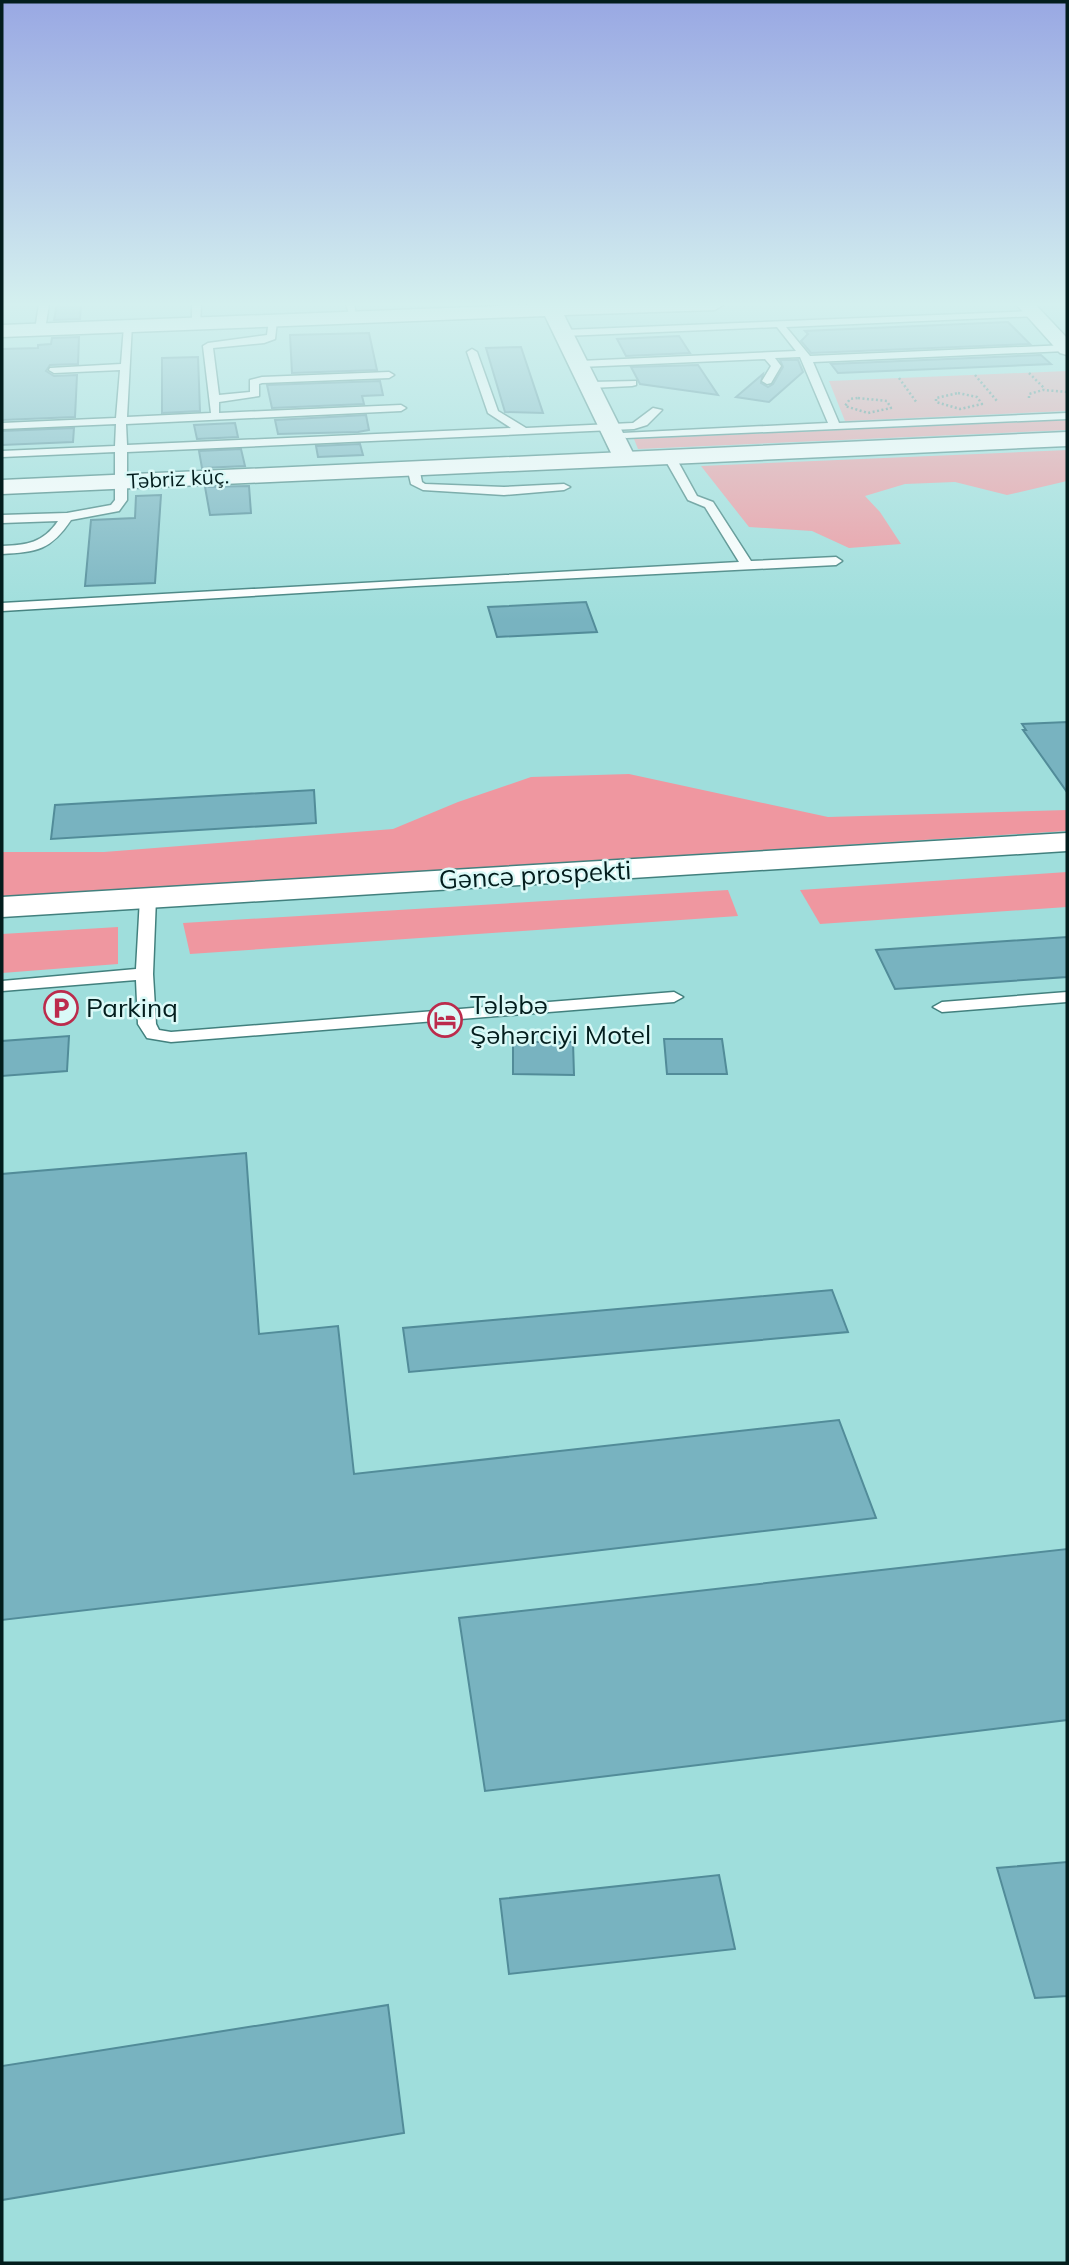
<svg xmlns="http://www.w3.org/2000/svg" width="1069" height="2265" viewBox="0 0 1069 2265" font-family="Mulish,sans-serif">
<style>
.green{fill:#ef97a0}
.building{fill:#78b3c0;stroke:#528c99;stroke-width:2}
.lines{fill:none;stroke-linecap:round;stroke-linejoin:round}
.lane-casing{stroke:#42807e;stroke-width:3}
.street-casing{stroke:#42807e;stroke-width:3}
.secondary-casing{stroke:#42807e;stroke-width:3}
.primary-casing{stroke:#42807e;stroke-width:3}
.path{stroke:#517e7d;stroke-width:2.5;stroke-dasharray:2 2.5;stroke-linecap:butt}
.lane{fill:#fff;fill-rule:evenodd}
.street{fill:#fff;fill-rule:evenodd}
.secondary{fill:#fff;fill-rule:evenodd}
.primary{fill:#fff;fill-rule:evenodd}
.labels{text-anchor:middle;stroke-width:5;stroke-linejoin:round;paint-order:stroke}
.far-street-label{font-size:21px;fill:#031d1d;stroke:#daf9f7}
.street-label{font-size:26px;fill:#031d1d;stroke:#daf9f7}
.poi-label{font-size:26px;fill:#031d1d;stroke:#daf9f7;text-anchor:start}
</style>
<rect width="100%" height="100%" fill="#9fdedc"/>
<!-- green -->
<g class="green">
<path d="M1067,371V411L845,421L829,381Z"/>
<path d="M1067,420V430L638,449L634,439Z"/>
<path d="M1067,450V481L1007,495L955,482L905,484L865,496L880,512L901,544L849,548L812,531L749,527L701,466Z"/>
<path d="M629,774L828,817L1067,810V831L2,898V852H104L393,829L458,802L531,777Z"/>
<path d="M1067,872V907L820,924L800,890Z"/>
<path d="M728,890L738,916L190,954L183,923Z"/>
<path d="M118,927V964L2,973V934Z"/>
</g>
<!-- building -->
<g class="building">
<path d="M57,304H81L80,319L54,320Z"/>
<path d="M1008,322L1030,344L811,353L801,341L808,334L805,331Z"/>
<path d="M369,333L377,370L292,373L290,335Z"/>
<path d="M679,336L690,353L626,356L617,339Z"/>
<path d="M79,337L78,364L50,365L46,371L54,376L77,375L75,417L2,420V349L38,348V345L51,344L52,338Z"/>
<path d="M521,347L543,413L505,412L486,348Z"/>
<path d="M1041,355L1051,364L838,373L831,364Z"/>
<path d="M198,357L200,411L162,413V358Z"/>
<path d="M780,360H798L803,372L769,402L736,397L763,374L761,383L768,387L773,384L783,367Z"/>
<path d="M698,365L718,395L640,384L631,367Z"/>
<path d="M380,381L383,395L362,396L364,404L272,408L267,385Z"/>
<path d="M366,415L369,430L358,432L278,434L275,420Z"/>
<path d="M235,423L238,437L197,439L194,425Z"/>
<path d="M74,428L73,442L2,445V431Z"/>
<path d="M360,444L363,455L318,457L316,446Z"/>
<path d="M241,449L245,466L202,468L199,451Z"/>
<path d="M249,486L251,513L210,515L205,487Z"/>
<path d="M161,495L155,583L85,586L91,520L135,518L136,496Z"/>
<path d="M586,602L597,632L497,637L488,607Z"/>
<path d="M1067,722V792L1023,730H1026L1022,724Z"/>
<path d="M314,790L316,823L51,839L55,805Z"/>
<path d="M1067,937V977L895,989L876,950Z"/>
<path d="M69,1036L67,1071L2,1076V1041Z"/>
<path d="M664,1039H722L727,1074H667Z"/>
<path d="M513,1042H573L574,1075L513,1074Z"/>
<path d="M246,1153L259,1334L338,1326L354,1474L839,1420L876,1518L2,1620V1174Z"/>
<path d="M832,1290L848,1332L409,1372L403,1328Z"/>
<path d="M1067,1549V1720L485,1791L459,1618Z"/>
<path d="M1067,1862V1996L1035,1998L997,1868Z"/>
<path d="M719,1875L735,1949L509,1974L500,1899Z"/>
<path d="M388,2005L404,2133L2,2200V2066Z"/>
</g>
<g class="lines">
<!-- lane casing -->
<g class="lane-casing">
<g id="lane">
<path d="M39,304H49L45,330L40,333L35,330Z"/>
<path d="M192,304H201L200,326L192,324Z"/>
<path d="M346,304H354L357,320H351Z"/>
<path d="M1034,311L1037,312V316L786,327L810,356L1067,345L1066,351L813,362L839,423L1067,413V419L626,438L620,435L622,433L828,423L800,357L775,358L781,366L771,383L767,384L762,381L771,366L765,359L580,367L575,364L580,361L796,351L777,327L564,336L559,333L564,330Z"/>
<path d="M269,319L277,321L275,339L264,343L213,348L219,395L250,392V380L262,377L389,372L394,375L389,378L262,383L259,384V396L219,402V413L401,405L406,408L401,411L126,424L127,445L511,428L488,413L467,352L472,349L477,352L498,411L526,428L633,423L653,408L662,410L647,425L634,429L127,452V500L119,511L71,520C51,550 37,552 2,554V546C27,545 43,543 58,521L2,523V515L67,513L111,505L115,500V452L2,457V451L115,446L116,424L2,429V423L116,418L120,370L54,373L49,370L50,368L121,364L124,326L132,324L127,417L211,413L203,346L208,343L267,335Z"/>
<path d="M636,381V385L632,386L591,388L586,385L591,382Z"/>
<path d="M669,453L675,456L697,496L713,502L751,561L836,557L842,561L836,565L416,586L2,611V603L739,562L705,507L688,500L663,456Z"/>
<path d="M413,464L419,467L422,482L425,484L504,487L564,484L570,487L564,490L504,495L423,490L411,484L407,467Z"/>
<path d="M148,893L156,898L153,974L156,1024L159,1030L171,1032L674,992L683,997L674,1002L171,1042L147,1038L138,1024L136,980L2,991V981L136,969L140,898Z"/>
<path d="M1067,992V1002L942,1012L933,1007L942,1002Z"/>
</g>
</g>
<!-- street casing -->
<g class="street-casing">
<g id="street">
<path d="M552,304H724L715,310L564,315L635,457L632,462H616L613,457L545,316L2,337V325Z"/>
<path d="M1016,304H1035L1067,338V355L1060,353Z"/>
</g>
</g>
<!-- secondary casing -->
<g class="secondary-casing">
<path id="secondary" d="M1067,432V446L2,494V480Z"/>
</g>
<!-- primary casing -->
<g class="primary-casing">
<path id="primary" d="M1067,833V851L2,917V897Z"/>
</g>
<!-- path -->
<g class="path">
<path d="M1029,373L1045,389"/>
<path d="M975,375L997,401"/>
<path d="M899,378L917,403"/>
<path d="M958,393L977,397L982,404L960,409L936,402V398Z"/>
<path d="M858,398L887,401L891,408L868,413L845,406L850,399Z"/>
<path d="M1029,398V394L1043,390L1067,392"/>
</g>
<!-- lane -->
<use href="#lane" class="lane"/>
<!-- street -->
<use href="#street" class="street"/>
<!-- secondary -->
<use href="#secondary" class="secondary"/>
<!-- primary -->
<use href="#primary" class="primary"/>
</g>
<!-- sky -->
<linearGradient id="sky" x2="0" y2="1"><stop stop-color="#99a8e3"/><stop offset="0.49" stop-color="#d4f0ef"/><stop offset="1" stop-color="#d4f0ef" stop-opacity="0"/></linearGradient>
<rect width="1069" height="621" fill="url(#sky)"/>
<!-- icons -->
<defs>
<g id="parking-ring" transform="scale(1.75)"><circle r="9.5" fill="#daf9f7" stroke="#bc2b4c" stroke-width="1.5"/><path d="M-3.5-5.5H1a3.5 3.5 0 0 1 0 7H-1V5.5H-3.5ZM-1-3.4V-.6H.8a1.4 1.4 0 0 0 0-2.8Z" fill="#bc2b4c"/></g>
<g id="hotel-ring" transform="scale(1.75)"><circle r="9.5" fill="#daf9f7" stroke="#bc2b4c" stroke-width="1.5"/><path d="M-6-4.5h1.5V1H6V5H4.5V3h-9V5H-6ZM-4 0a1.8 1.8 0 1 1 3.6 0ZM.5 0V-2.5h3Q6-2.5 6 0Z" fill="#bc2b4c"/></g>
</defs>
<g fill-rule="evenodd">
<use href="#parking-ring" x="61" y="1008"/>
<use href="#hotel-ring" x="445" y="1020"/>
</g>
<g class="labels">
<!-- far-street labels -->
<g class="far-street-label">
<text transform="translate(178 479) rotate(-3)" y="7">Təbriz küç.</text>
</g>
<!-- street labels -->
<g class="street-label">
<text transform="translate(535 875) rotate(-3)" y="9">Gəncə prospekti</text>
</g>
<!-- poi labels -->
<g class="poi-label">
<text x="470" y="1014">Tələbə<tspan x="470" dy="30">Şəhərciyi Motel</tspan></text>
<text x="86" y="1017">Parkinq</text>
</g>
</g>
<!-- border -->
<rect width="1069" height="2265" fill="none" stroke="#031d1d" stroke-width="7"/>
</svg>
